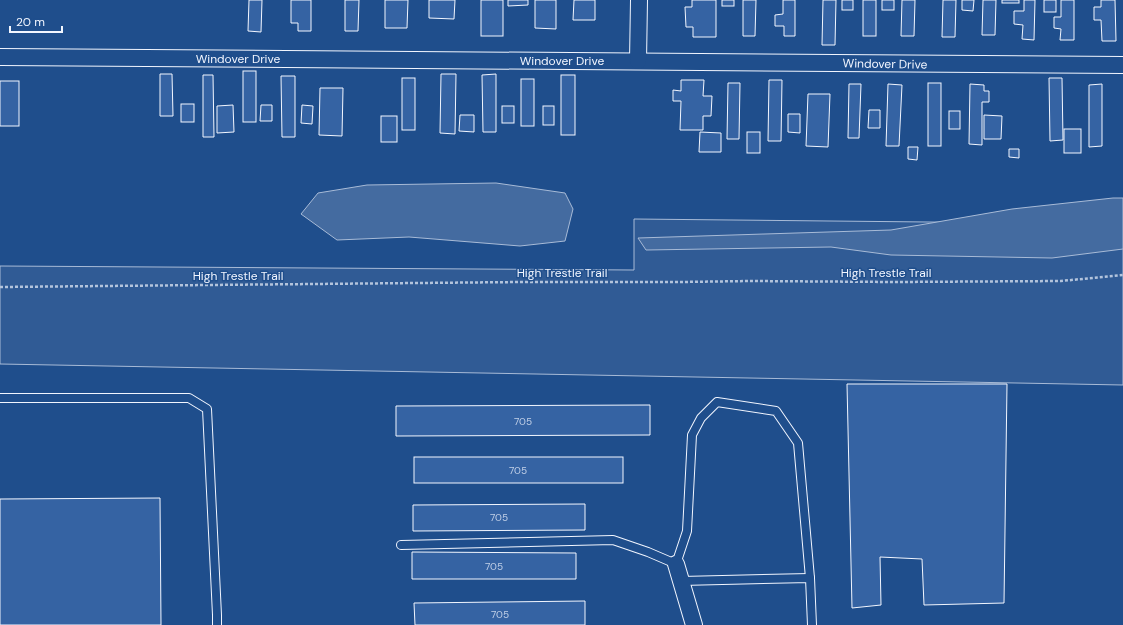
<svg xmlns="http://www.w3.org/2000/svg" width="1123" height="625" viewBox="0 0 1123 625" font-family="'DM Sans',sans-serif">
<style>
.built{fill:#305b95;stroke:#a8bbd7}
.water{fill:#446ba0;stroke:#a8bbd7}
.building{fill:#3563a3;stroke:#f2f6ff}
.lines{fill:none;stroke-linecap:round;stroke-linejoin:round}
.service-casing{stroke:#f2f6ff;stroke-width:10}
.minor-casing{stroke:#f2f6ff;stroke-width:18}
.path{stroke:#b3c4dc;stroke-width:2.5;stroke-dasharray:3 2;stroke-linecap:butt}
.service{stroke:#1f4e8c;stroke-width:8}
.minor{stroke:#1f4e8c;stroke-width:16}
.labels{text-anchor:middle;stroke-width:3;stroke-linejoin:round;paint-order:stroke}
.number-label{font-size:10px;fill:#c3d1e8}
.street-label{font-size:12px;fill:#f2f6ff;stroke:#1f4e8c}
</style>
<rect width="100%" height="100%" fill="#1f4e8c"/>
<!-- built -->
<path class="built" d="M634,219L1123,224V385L0,364V266L634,270Z"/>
<!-- water -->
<g class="water">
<path d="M496,183L565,193L573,209L565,241L520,246L409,237L337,240L301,214L318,193L367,185Z"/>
<path d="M1113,198H1123V249L1052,258L891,255L831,247L646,250L638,238L891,230L1012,209Z"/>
</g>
<!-- building -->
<g class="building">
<path d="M249,0H262L261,32L248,31Z"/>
<path d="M291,0H311V31H298V23H291Z"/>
<path d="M345,0H359L358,31H345Z"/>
<path d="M385,0H408L407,28H385Z"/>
<path d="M429,0H455L454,19L429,18Z"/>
<rect x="481" y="0" width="22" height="36"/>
<path d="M508,0H528V5L508,6Z"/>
<path d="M535,0H556V29L535,28Z"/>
<path d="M574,0H595V20H573Z"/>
<path d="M692,0H716V37H693V27H686L685,7H692Z"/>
<rect x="722" y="0" width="12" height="6"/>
<path d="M743,0H756L755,36H743Z"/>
<path d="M783,0H795V36H784V26H775V15L783,14Z"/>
<path d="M823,0H836L835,45H822Z"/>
<rect x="842" y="0" width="11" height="10"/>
<rect x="863" y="0" width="13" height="36"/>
<rect x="882" y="0" width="12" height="10"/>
<path d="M902,0H915L914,36H901Z"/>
<path d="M943,0H956L955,37H942Z"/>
<path d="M962,0H974L973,11L962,10Z"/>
<path d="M983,0H996L995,35H982Z"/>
<rect x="1002" y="0" width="17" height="3"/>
<path d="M1024,0H1035L1034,40L1022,39L1023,25L1014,24V11H1024Z"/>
<rect x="1044" y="0" width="12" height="12"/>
<path d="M1061,0H1074V40H1060L1061,29L1054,28V17H1061Z"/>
<path d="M1101,0H1115L1116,41H1102L1101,20H1094V7H1101Z"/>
<rect x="243" y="71" width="13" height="51"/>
<path d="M160,74H172L173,116H160Z"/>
<path d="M441,74H456L455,134L440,133Z"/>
<path d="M496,74V132H483L482,75Z"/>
<path d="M203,75H213L214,137H203Z"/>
<rect x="561" y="75" width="14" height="60"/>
<path d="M281,76H295V137H282Z"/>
<rect x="402" y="78" width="13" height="52"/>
<path d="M1049,78H1062L1063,140L1050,141Z"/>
<rect x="521" y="79" width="13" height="47"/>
<path d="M681,80H704L703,96H712L711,116H703V130H680L681,101H673V90L681,91Z"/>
<path d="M769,80H782L781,141H768Z"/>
<rect x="0" y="81" width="19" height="45"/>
<path d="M728,83H740L739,139H727Z"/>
<rect x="928" y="83" width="13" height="63"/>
<path d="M849,84H861L859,138H848Z"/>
<path d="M888,84L902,85L899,146H886Z"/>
<path d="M970,84L984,85V91H989V102H982V145L969,144Z"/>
<path d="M1102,84V146L1089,147V85Z"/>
<path d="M320,88H343L342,136L319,135Z"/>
<path d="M808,94H830L828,147L806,146Z"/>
<rect x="181" y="104" width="13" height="18"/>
<path d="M233,105L234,132L217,133V106Z"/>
<path d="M261,105H272V121H260Z"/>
<path d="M302,105L313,106L312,124L301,123Z"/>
<rect x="502" y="106" width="12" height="17"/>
<rect x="543" y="106" width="11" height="19"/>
<path d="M869,110H880V128H868Z"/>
<rect x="949" y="111" width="11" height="18"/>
<path d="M788,114H800V133L788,132Z"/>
<path d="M460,115H474V132L459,131Z"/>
<path d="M984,115L1002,116L1001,139H984Z"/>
<rect x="381" y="116" width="16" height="26"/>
<rect x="1064" y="129" width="17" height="24"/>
<path d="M700,132L721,133V152H699Z"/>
<rect x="747" y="132" width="13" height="21"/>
<path d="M908,147H918L917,160L908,159Z"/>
<path d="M1009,149H1019V158L1009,157Z"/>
<path d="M847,384H1007L1004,603L924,605L922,559L880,557L881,605L852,608Z"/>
<path d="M650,405V435L396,436V406Z"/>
<rect x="414" y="457" width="209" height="26"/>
<path d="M160,498L161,625H0V499Z"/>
<path d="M585,504V530L413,531V505Z"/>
<path d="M412,552L576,553V579H412Z"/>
<path d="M585,601V625H415L414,603Z"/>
</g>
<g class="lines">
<!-- service casing -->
<g class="service-casing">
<g id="service">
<path d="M0,398H189L207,409L217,615V625"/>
<path d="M401,545L613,540L648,552L676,564L687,531L692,435L701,418L717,402L776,411L798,443L810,578"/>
<path d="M681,581L810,578L812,625"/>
</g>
</g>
<!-- minor casing -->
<g class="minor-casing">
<g id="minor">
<path d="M0,57L1123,65"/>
<path d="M638,61L639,0"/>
<path d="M676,564L694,625"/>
</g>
</g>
<!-- path -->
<path class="path" d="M0,287L522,282H680L750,281L895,282L1061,281L1123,275"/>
<!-- service -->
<use href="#service" class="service"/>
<!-- minor -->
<use href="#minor" class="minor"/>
</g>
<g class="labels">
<!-- number labels -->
<g class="number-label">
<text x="523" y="425">705</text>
<text x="518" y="474">705</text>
<text x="499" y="521">705</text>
<text x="494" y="570">705</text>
<text x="500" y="618">705</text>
</g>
<!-- street labels -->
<g class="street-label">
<text x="238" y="63">Windover Drive</text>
<text x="562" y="65">Windover Drive</text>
<text transform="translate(885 64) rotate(1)" y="4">Windover Drive</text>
<text x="562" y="277">High Trestle Trail</text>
<text x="886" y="277">High Trestle Trail</text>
<text x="238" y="280">High Trestle Trail</text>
</g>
</g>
<!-- scale -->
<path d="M10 26v6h52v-6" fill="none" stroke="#f2f6ff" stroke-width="2"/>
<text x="16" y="26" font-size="12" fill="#f2f6ff" stroke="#1f4e8c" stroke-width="3" paint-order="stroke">20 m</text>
</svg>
